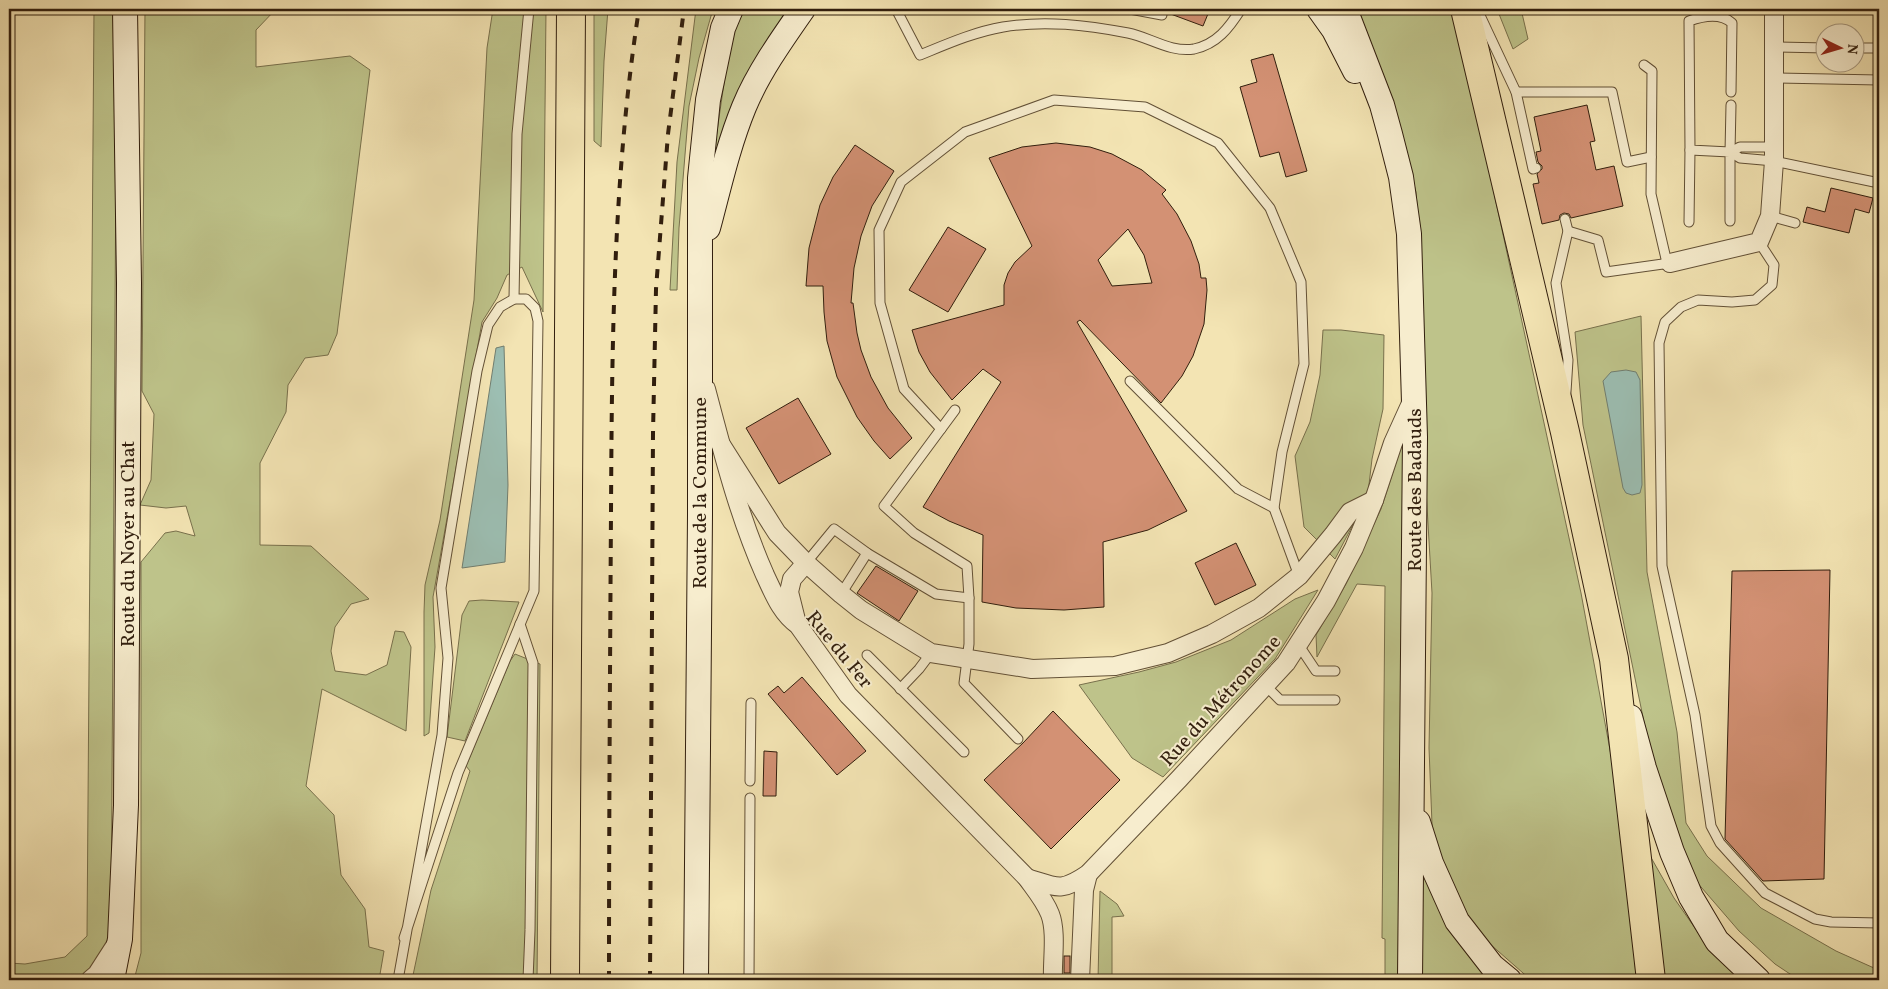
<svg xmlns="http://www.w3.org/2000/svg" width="1888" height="989" viewBox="0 0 1888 989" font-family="Vollkorn,serif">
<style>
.green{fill:#bec38a;stroke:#78704c}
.water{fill:#9cbeb2;stroke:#717e70}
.building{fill:#d39174;stroke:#311e0d;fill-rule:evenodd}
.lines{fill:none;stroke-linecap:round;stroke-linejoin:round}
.lane-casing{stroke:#625036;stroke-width:11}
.street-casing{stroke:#625036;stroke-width:20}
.secondary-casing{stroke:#311e0d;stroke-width:26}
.primary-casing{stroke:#311e0d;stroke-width:30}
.lane{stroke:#f7edce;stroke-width:9}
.street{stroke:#f7edce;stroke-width:18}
.secondary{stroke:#f7edce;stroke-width:24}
.primary{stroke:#f3e4b3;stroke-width:28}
.rail{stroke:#311e0d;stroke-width:4;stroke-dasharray:9 9;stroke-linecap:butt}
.labels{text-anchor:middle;stroke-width:4;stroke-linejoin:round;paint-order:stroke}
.street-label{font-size:20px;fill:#311e0d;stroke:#f7edce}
</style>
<rect width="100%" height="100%" fill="#f3e4b3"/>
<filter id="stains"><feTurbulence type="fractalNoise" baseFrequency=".004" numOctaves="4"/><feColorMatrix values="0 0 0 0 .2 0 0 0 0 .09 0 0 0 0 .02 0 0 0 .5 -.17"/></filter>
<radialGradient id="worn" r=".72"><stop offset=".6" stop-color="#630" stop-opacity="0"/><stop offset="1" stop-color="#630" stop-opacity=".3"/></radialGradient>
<!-- green -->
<g class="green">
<path d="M94,9H113L116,156L111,940L96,967L78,980H27L9,971V963L25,964L65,957L87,936Z"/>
<path d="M145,9H276L256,30V67L350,56L370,70L337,334L328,355L305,358L288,385L286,412L260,463V545L311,546L369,599L351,604L335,627L331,651L335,671L366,675L387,665L395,631L404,632L411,647L406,731L322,689L306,786L334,815L341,875L365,909L369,947L384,951L379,980H134L141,953V562L165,533L176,531L195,536L186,506L166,508L140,505L151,480L154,414L142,391Z"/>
<path d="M493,9H546L543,312L522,267L507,275L497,298L482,322L433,597L435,647L429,733L424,736V612L425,585L440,520L474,300L487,48Z"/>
<path d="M594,9H608L604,61L601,147L594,141Z"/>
<path d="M696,9H713L699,58L689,106L679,228L677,290H670L677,162Z"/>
<path d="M741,9H792L712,166L730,42Z"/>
<path d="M1354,9H1454L1581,593L1615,777L1633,925L1636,980H1531L1482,937L1459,908L1438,859L1432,824L1429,748L1432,593L1426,489L1420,245L1416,192L1391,101Z"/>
<path d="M1497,9H1521L1528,39L1513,49Z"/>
<path d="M1641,316L1647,572L1677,732L1686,823L1707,856L1761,908L1836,951L1874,968L1876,972V980H1799L1775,964L1739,931L1695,880L1664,800L1652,761L1583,425L1575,332Z"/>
<path d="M1323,330H1341L1384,335L1383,409L1372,459L1368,493L1347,505L1317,540L1304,527L1295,456L1310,422L1320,375Z"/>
<path d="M1404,438L1399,980H1385V939L1382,938L1385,586L1357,584L1317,657L1316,635L1346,584L1381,509Z"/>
<path d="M1358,515L1335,559L1329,553Z"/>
<path d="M1318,590L1275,659L1163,777L1132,758L1079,685L1139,672L1176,662L1231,640L1295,599Z"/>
<path d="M482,600L519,602L465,741L447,737L462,615L469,601Z"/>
<path d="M515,654L540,664L537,980H412L431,890L470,771L466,766L510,661Z"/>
<path d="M1421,852L1496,980H1420Z"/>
<path d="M1649,854L1674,898L1711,951L1740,980H1665Z"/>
<path d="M1100,891L1117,904L1124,916L1112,917V980H1098Z"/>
</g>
<!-- water -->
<g class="water">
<path d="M504,346L508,485L505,562L462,568L496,348Z"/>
<path d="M1626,370L1636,372L1640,380L1642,485L1640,493L1632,495L1626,493L1623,488L1603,381L1611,372Z"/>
</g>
<!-- building -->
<g class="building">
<path d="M1163,9H1210L1203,26L1168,13Z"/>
<path d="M1273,54L1307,171L1286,177L1279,152L1260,157L1240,87L1257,82L1251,60Z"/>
<path d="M1587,105L1595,141L1590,142L1596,170L1614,166L1623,206L1571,218L1569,214L1564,213L1560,215L1559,220L1542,224L1533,184L1539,183L1537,174L1542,169V166L1538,162L1536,152L1541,151L1534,117Z"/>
<path d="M1056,143L1090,147L1112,154L1142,170L1166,190L1162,194L1177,214L1191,241L1199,264L1201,278H1206L1207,290L1204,324L1193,356L1182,376L1161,403L1080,320L1077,322L1187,511L1148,530L1103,542L1104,607L1064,610L1016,608L982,602L983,535L949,521L923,507L1001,382L983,369L952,400L930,372L919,352L912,330L1004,305V285L1008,273L1015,262L1032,246L989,158L1022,147ZM1128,229L1144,255L1152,283L1112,286L1098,260Z"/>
<path d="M855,145L894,171L872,206L861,236L854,268L851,303H853L857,333L861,350L871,377L888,408L912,438L890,459L874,441L857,417L837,377L827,341L824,312L823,286H806L809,248L820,205L833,177Z"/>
<path d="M1831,188L1873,198L1869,213L1855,209L1849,233L1803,222L1807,207L1825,212Z"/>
<path d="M948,227L986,249L948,312L909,290Z"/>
<path d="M798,398L831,454L779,484L746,428Z"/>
<path d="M1236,543L1256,585L1215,605L1195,563Z"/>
<path d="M876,566L918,591L899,621L857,593Z"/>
<path d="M1830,570L1824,879L1763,881L1725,839L1732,571Z"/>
<path d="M802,677L866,751L837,775L768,694L778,686L784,693Z"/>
<path d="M1053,711L1120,780L1051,849L984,780L1023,743Z"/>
<path d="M764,751L777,752L776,796H763Z"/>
<rect x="1064" y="956" width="6" height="17"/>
</g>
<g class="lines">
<!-- lane casing -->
<g class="lane-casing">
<g id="lane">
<path d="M896,9L920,55C947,44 974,32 1003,27C1045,20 1086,25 1128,33C1149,37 1171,53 1194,49C1217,44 1229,28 1241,9"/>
<path d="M1130,9L1162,15"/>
<path d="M1477,9L1516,92L1533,169L1536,168"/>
<path d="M1775,47L1826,48"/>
<path d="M1856,48H1879"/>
<path d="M1644,65L1652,71L1651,194L1667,263"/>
<path d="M1774,78L1879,80"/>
<path d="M1516,92H1612L1627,162L1651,157"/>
<path d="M1774,147H1740L1730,152L1740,158L1774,161L1879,183"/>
<path d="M1730,152L1731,105"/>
<path d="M1770,216L1795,223"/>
<path d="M1565,219L1568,231L1556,283L1568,360L1566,392"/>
<path d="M1730,221V152L1690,150L1689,21C1703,16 1720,12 1732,23L1731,92"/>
<path d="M1689,222L1690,150"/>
<path d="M1568,231L1598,240L1606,272L1670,263"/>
<path d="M1759,242L1774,265L1772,285L1755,300L1732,302L1698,300L1681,307L1665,322L1659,343L1662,566L1695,715L1711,826L1720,843L1765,893L1815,919L1831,922L1879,923"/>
<path d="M514,299L517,134L529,9"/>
<path d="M1130,381L1238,489L1274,508"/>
<path d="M955,410L884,506L914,533L967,566L969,598V644L964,683L1018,739"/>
<path d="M941,429L904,389L880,303L879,230L901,182L965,132L1054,100L1145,107L1218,143L1270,208L1301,282L1304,364L1282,452L1274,508L1299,576"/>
<path d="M806,563L834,529L867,553L936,594L969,598"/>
<path d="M841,594L867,553"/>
<path d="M520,624L533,663L530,930L528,980"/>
<path d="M1298,644L1316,671H1335"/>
<path d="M867,655L964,752"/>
<path d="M1265,685L1280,700H1335"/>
<path d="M900,689L919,669L931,653"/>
<path d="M750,781L751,703"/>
<path d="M398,980L442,735L448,658L441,588L477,371L488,325L500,307L514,299H526L535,308L538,321L534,591L458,773L404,938"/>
<path d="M749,980L750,798"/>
</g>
</g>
<!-- street casing -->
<g class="street-casing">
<g id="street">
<path d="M1670,263L1759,242L1770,216L1774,161V9"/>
<path d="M706,389C723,453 738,514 765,575C774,594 781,613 798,625L848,695L1027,878C1035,889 1045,901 1050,914C1057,932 1052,961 1053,980"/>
<path d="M720,443L777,533L806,563L841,594L861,610L931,653L1032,669L1115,666L1168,653L1212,634L1259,608L1299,576L1333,535L1350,512L1374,500"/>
<path d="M797,624L789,592L792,579L806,563"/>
<path d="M1027,878C1057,887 1060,893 1088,874L1179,779L1286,663L1326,601L1354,548L1374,500L1393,443L1412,401"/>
<path d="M90,980L97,974L115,946"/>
<path d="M1080,980L1084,890L1088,874"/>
</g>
</g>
<!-- secondary casing -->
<g class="secondary-casing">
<g id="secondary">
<path d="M1319,9L1334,30L1355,71"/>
<path d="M1345,9L1382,105L1390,134L1401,177L1409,234L1415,437L1410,980"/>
<path d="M708,228C719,187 728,146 744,107C758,73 782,39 803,9"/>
<path d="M1630,717L1644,768L1672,852L1691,897L1717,941L1758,980"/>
<path d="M1418,822L1431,863L1457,921L1492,966L1509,980"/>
<path d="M112,980L120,939L126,805L129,283L125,9"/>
<path d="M696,980L700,515V178L708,100L723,28L731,9"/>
</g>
</g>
<!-- primary casing -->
<g class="primary-casing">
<g id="primary">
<path d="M1465,9L1565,432L1614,659L1651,980"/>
<path d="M565,980L571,9"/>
</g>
</g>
<!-- lane -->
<use href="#lane" class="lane"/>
<!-- street -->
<use href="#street" class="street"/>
<!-- secondary -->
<use href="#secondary" class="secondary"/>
<!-- primary -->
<use href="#primary" class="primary"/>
<!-- rail -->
<g class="rail">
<path d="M609,980C609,824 610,667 611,511C612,342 613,176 639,9"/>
<path d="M650,980L653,433L656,289L668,134L684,9"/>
</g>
</g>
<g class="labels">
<!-- street labels -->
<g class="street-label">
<text transform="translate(1414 490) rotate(-90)" y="7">Route des Badauds</text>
<text transform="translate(699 493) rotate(-90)" y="7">Route de la Commune</text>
<text transform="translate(127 544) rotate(-90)" y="7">Route du Noyer au Chat</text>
<text transform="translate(840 649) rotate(51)" y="7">Rue du Fer</text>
<text transform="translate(1220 700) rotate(-48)" y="7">Rue du Métronome</text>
</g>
</g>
<!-- margin -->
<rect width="1888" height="989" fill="none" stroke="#f3e4b3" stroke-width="30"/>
<rect x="10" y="10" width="1868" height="969" fill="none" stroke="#311e0d" stroke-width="2.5"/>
<rect x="15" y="15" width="1858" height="959" fill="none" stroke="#311e0d"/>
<!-- north arrow -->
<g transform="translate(1840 48) rotate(95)"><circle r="24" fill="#f7edce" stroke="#a89a81"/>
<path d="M0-4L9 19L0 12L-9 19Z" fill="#8f2418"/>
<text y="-8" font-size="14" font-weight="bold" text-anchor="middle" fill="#311e0d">N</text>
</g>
<rect width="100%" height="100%" filter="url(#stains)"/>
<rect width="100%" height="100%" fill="url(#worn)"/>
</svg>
